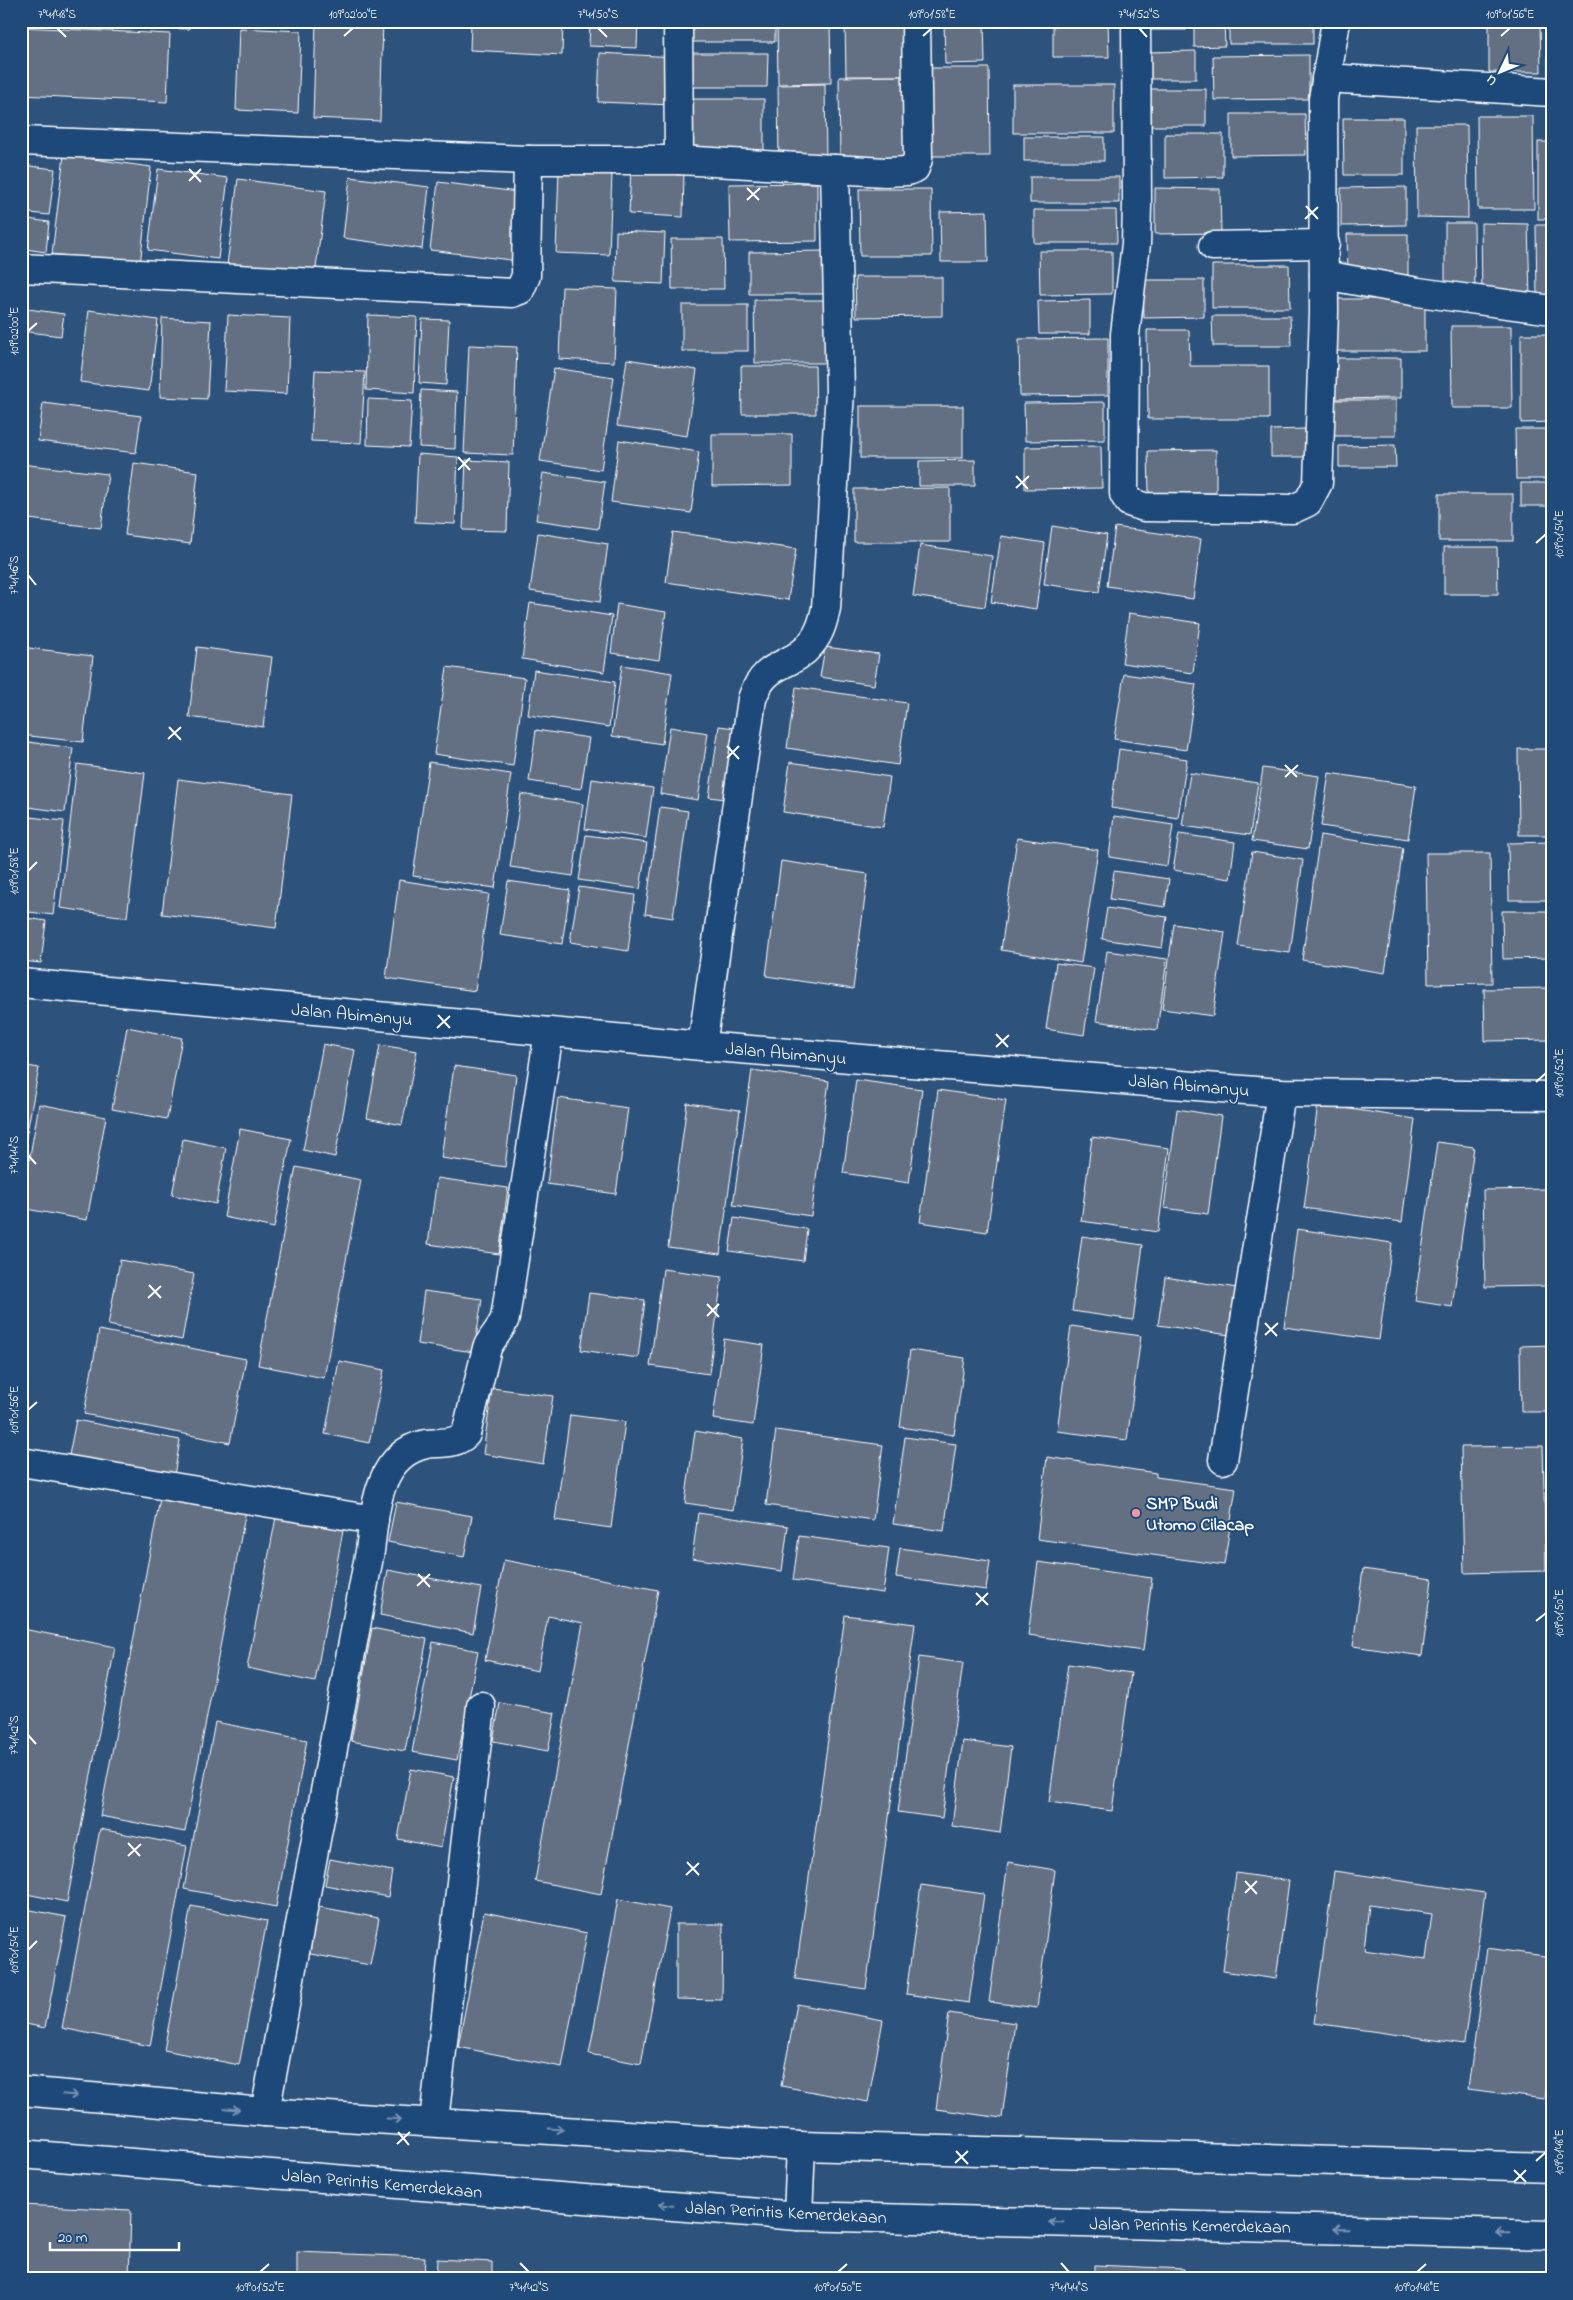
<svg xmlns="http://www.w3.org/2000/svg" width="1573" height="2300" viewBox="0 0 1573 2300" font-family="'Indie Flower',sans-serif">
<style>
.building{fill:#647083;stroke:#fff;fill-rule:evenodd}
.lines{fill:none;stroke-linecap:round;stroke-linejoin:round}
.minor-casing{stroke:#fff;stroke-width:31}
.secondary-casing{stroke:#fff;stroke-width:31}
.minor{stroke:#1f4a7a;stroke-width:28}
.secondary{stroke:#1f4a7a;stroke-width:28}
.oneway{stroke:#7992af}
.ticks{fill:none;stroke:#fff;stroke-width:2}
.poi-dot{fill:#ff9aa2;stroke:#1f4a7a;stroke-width:2}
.labels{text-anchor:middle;stroke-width:4;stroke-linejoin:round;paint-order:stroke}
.street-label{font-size:18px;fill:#fff;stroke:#1f4a7a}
.poi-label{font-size:18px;font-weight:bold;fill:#fff;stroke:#1f4a7a;text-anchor:start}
.neatline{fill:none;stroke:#fff;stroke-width:2}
.ticks-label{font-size:12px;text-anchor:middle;fill:#fff}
</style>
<rect width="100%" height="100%" fill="#2d527c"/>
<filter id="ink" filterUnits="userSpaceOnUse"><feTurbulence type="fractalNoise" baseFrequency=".02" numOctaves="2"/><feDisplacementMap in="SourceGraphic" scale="10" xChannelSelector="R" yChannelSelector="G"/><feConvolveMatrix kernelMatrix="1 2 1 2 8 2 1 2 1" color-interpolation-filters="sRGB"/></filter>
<g filter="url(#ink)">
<!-- building -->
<g class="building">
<path d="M134,21H189V29L134,27Z"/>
<path d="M316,21H383L380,121L313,118Z"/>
<path d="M471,21H563L562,55L470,50Z"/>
<path d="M590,21H638L637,48L589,46Z"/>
<path d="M688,21H775V42H689Z"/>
<path d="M777,21H830L831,83L778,84Z"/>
<path d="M845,21H905L906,76H846Z"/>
<path d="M944,21H984L985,63L945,64Z"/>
<path d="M1053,21H1108L1109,57H1053Z"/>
<rect x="1143" y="21" width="43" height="9"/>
<path d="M1194,21H1224L1225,46L1194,47Z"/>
<rect x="1229" y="21" width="84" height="23"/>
<path d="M1489,21H1540L1541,72H1489Z"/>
<rect x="1548" y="21" width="4" height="66"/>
<path d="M21,27L170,34L167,102L21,95Z"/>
<path d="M239,28L301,31L298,113L236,110Z"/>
<path d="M1196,51V79H1147V52Z"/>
<path d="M600,53L675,57L673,105L598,102Z"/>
<path d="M682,53H768L767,87H683Z"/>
<path d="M1309,55V99L1214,100L1213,56Z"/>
<path d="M923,68H989L990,156H924Z"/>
<path d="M905,76L906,165L840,166L839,77Z"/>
<path d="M825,84L826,161H779L778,85Z"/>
<rect x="1013" y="85" width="101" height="48"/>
<rect x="1147" y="89" width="59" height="37"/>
<path d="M682,99H764V157H683Z"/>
<path d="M1231,114H1305L1306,155L1231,156Z"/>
<path d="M1477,116H1533L1534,209H1478Z"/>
<path d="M1343,118H1404V175H1344Z"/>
<path d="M1416,125H1467L1468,218L1417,217Z"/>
<path d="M1165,134H1223V177L1165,178Z"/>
<rect x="1024" y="137" width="80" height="24"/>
<rect x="1538" y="142" width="14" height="77"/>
<path d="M64,155L151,167L140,265L52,254Z"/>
<path d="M21,165L55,169L49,215L21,212Z"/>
<path d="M631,167L684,170L683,217L629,214Z"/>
<path d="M158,169L228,178L218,259L148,250Z"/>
<path d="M559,170L612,173L609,255L556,253Z"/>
<path d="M350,177L429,187L422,249L343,238Z"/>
<rect x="1030" y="177" width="89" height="26"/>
<path d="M238,179L326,191L315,276L227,265Z"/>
<path d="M438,182L526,193L518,261L430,250Z"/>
<path d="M817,183V241L730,242L729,184Z"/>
<path d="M1406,187V225L1341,226V188Z"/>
<path d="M1155,188L1220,189L1221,233L1155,234Z"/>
<path d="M859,189H931L932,256H860Z"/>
<path d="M1034,210H1116L1117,243H1034Z"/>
<path d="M987,211L988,262H941L940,212Z"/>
<path d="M28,219L49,222L46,252L25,249Z"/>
<path d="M1445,223H1474L1475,291H1445Z"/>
<path d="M1481,223L1528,224L1530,297H1482Z"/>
<path d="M1536,225H1552V300H1537Z"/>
<path d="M616,231L665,233L663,284L615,282Z"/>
<path d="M1347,234H1408V275H1348Z"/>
<path d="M671,239H723L724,289H672Z"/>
<path d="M826,251V294H749V252Z"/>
<path d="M1039,251H1112V294L1040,295Z"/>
<path d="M1212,265H1289L1290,308H1212Z"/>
<path d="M855,277H942V316L856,317Z"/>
<path d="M1143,280H1204V317L1144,318Z"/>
<path d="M562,287L617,289L614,362L559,359Z"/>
<rect x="1330" y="299" width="95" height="52"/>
<path d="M754,300H831V363H755Z"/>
<path d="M1090,300V334H1039L1038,301Z"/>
<rect x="682" y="305" width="66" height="46"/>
<path d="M21,308L64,314L61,336L21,331Z"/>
<path d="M89,310L158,320L149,391L80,382Z"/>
<path d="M228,315L290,318L287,394L224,391Z"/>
<path d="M368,315L417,317L414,393L366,390Z"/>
<path d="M1212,316H1290L1291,346H1213Z"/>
<path d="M162,318L211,321L207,399L160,397Z"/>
<path d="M422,319L449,320L446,385L419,383Z"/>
<path d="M1451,326H1511L1512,408H1452Z"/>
<path d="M1147,330H1189L1190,366H1269V419H1148Z"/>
<path d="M1521,334H1552V422L1521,423Z"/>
<path d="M1108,338V395L1020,396L1019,339Z"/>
<path d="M469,345L517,347L513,455L464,453Z"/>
<path d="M1331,358H1401V398L1331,399Z"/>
<path d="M627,359L697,370L687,436L617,426Z"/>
<path d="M741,366H815L816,414H742Z"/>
<path d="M554,368L614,377L601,470L540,461Z"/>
<path d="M315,370L365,372L361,443L311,441Z"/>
<path d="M421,390L457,392L455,449L419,447Z"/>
<path d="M368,399L412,401L409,447L367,445Z"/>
<rect x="1326" y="400" width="70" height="36"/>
<path d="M1105,402V440L1025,441L1024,403Z"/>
<path d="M43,403L141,416L136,453L38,441Z"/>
<rect x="860" y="406" width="103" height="52"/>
<path d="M1305,429L1306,457H1271V430Z"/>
<path d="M1515,429H1552V479H1516Z"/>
<path d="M712,434H792V485L712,486Z"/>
<path d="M619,440L699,452L691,513L611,502Z"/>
<path d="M1395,445L1396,467H1339V446Z"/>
<path d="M1101,446L1102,488L1025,489V447Z"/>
<path d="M1216,450V493H1149L1148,451Z"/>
<path d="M418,454L458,457L455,524L415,522Z"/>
<path d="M466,460L509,462L507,531L463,530Z"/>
<path d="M975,460V486H919V461Z"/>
<path d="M134,463L198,472L190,544L125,535Z"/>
<path d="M21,464L108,474L101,528L21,518Z"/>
<path d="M543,473L605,482L598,529L536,520Z"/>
<rect x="1521" y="483" width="31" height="23"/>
<path d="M950,488V542H854V489Z"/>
<rect x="1439" y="494" width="74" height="47"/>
<path d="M1052,526L1107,535L1099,592L1044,584Z"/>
<path d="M1115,527L1201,539L1193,599L1107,586Z"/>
<path d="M673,532L796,549L788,600L666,582Z"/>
<path d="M538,533L608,544L600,602L530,591Z"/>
<path d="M1001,536L1045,543L1036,609L991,602Z"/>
<path d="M920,545L992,556L985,607L913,596Z"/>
<path d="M1444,547H1497L1498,594H1444Z"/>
<path d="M530,603L612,616L604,672L522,659Z"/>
<path d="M617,604L666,612L659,660L611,653Z"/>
<path d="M1129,613L1200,623L1193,673L1122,663Z"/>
<path d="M21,647L93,656L83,742L21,735Z"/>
<path d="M197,647L272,657L263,727L189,717Z"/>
<path d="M825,647L879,654L874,685L820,677Z"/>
<path d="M622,665L672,673L662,744L612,736Z"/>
<path d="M447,667L525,678L513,766L434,754Z"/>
<path d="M534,670L615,682L609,727L528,715Z"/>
<path d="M1124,674L1196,684L1186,750L1114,739Z"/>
<path d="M796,687L907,703L898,765L787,748Z"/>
<path d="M719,726L735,728L725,799L709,797Z"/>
<path d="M670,727L708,733L698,800L660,794Z"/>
<path d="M536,730L589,738L581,789L529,781Z"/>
<path d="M21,741L73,748L65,812L21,806Z"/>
<path d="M1119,749L1187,759L1178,818L1111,808Z"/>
<path d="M1518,749H1552V835H1519Z"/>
<path d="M429,762L511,774L495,888L413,876Z"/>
<path d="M790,762L890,777L883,827L783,812Z"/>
<path d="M77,764L145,773L127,917L60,908Z"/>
<path d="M1263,768L1319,776L1308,849L1252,841Z"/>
<path d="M1190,773L1258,783L1250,835L1182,826Z"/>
<path d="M1329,773L1416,786L1408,839L1321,826Z"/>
<path d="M178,779L292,794L276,928L162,914Z"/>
<path d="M592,779L653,788L646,838L585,829Z"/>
<path d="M521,794L583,804L573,876L510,867Z"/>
<path d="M660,807L688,811L673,918L645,914Z"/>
<path d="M21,816L64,821L53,915L21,911Z"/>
<path d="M1114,816L1173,825L1167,866L1109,857Z"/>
<path d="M1179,834L1235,842L1230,879L1173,870Z"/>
<path d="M586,835L647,843L640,889L579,880Z"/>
<path d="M1320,835L1403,848L1385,973L1302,960Z"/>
<path d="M1017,838L1098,850L1081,963L1001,950Z"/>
<path d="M1552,842V900H1509L1508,843Z"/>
<path d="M1252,852L1303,860L1290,953L1238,946Z"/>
<path d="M1426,853H1490L1492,983L1428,984Z"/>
<path d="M781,861L868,874L853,989L766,976Z"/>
<path d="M1114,871L1169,879L1165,907L1110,899Z"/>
<path d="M399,880L489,894L475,991L386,978Z"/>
<path d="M508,881L570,890L562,944L500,935Z"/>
<path d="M579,887L635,895L628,951L570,942Z"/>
<path d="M1107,908L1167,917L1162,948L1102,939Z"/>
<path d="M1502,911H1552V958L1503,959Z"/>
<path d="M21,917L46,921L41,963L21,961Z"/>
<path d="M1174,924L1225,932L1213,1016L1162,1009Z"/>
<path d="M1107,951L1167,959L1157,1030L1096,1021Z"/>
<path d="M1056,963L1094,968L1084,1035L1046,1029Z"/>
<path d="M1551,988L1552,1040L1485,1041L1484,989Z"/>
<path d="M127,1027L182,1038L167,1119L112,1109Z"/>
<path d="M323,1044L355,1050L335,1157L303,1150Z"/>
<path d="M380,1045L417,1051L402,1125L367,1118Z"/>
<path d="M21,1065L39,1068L21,1164Z"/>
<path d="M454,1066L516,1075L505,1167L441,1158Z"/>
<path d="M752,1070L829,1081L811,1216L733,1205Z"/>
<path d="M856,1080L922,1089L909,1183L843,1173Z"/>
<path d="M938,1090L1006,1100L987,1232L920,1222Z"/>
<path d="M558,1098L628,1108L616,1194L547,1184Z"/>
<path d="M687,1103L740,1110L720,1254L668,1247Z"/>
<path d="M39,1104L106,1117L87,1220L21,1208Z"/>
<path d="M1318,1104L1415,1119L1402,1222L1304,1208Z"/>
<path d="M1177,1109L1221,1116L1208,1214L1164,1208Z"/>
<path d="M240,1129L291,1139L274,1228L224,1217Z"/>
<path d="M1092,1137L1169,1148L1158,1232L1081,1221Z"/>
<path d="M183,1139L226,1148L216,1204L172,1195Z"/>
<path d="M1437,1142L1474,1147L1452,1307L1415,1301Z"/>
<path d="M296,1167L361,1180L324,1378L258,1365Z"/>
<path d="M437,1178L508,1188L499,1254L428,1244Z"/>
<path d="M1552,1189V1286L1485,1287L1483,1190Z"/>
<path d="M734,1218L807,1229L803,1261L729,1251Z"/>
<path d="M1297,1229L1392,1243L1379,1340L1284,1327Z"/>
<path d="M1082,1236L1143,1245L1133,1320L1072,1311Z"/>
<path d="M120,1260L194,1274L182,1340L108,1325Z"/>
<path d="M663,1269L722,1277L709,1374L650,1366Z"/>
<path d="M1165,1277L1244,1289L1237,1336L1158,1325Z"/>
<path d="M424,1291L482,1299L474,1352L417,1344Z"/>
<path d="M589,1293L645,1300L638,1358L581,1350Z"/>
<path d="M1071,1326L1141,1336L1127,1440L1057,1431Z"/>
<path d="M99,1330L246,1359L230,1443L84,1414Z"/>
<path d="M724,1339L764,1345L753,1425L713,1419Z"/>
<path d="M1552,1345V1412H1521L1520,1346Z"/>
<path d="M910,1350L965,1358L954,1435L900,1427Z"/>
<path d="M339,1361L384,1370L369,1443L325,1434Z"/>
<path d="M492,1388L553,1396L543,1464L483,1454Z"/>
<path d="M570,1415L625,1422L611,1528L555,1520Z"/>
<path d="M76,1420L180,1440L174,1476L69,1455Z"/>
<path d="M776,1430L883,1445L873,1520L766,1505Z"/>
<path d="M695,1431L743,1439L733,1510L685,1503Z"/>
<path d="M905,1437L956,1444L944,1531L893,1524Z"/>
<path d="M1543,1446L1546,1571L1464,1573L1461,1447Z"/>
<path d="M1047,1457L1156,1473V1477L1236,1488L1224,1565L1037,1539Z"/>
<path d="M162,1488L247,1505L185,1832L100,1816Z"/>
<path d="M396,1502L472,1516L464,1557L388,1542Z"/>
<path d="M277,1512L344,1525L315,1682L247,1668Z"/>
<path d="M698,1513L788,1526L782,1571L692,1558Z"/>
<path d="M799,1536L889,1548L883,1593L793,1580Z"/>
<path d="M900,1548L990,1561L986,1590L896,1577Z"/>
<path d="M504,1560L658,1590L601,1894L535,1881L583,1623L548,1616L538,1671L485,1660Z"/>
<path d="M1038,1562L1152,1578L1143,1651L1028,1635Z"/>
<path d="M1363,1569L1432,1579L1422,1656L1353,1646Z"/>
<path d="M388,1570L481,1588L473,1633L380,1615Z"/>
<path d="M845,1615L915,1624L866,1989L795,1979Z"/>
<path d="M372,1628L427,1639L405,1751L351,1741Z"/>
<path d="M23,1629L115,1647L67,1902L21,1893Z"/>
<path d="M433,1642L478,1651L457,1760L412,1752Z"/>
<path d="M919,1657L963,1663L942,1818L898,1812Z"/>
<path d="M1068,1664L1131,1673L1112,1811L1049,1802Z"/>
<path d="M500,1703L555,1713L548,1751L493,1741Z"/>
<path d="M215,1722L307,1740L276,1907L184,1889Z"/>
<path d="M963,1741L1011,1747L1000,1833L952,1826Z"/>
<path d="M411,1769L454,1777L441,1848L398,1839Z"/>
<path d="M100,1829L187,1846L150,2046L62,2028Z"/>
<path d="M330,1859L392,1871L388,1897L325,1885Z"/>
<path d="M1008,1862L1055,1870L1037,2008L989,2002Z"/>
<path d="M1334,1871L1485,1893L1464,2044L1314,2023ZM1369,1905L1432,1914L1426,1959L1364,1950Z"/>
<path d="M1236,1873L1289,1881L1276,1979L1223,1971Z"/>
<path d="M921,1885L984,1894L969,2003L906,1994Z"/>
<path d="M618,1899L670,1909L641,2064L589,2054Z"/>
<path d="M191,1906L267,1921L239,2065L164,2050Z"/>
<path d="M314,1906L379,1918L370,1965L305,1953Z"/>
<path d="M21,1908L66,1917L45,2028L21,2023Z"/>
<path d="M484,1912L587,1933L562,2067L458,2047Z"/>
<path d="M676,1924H723L722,2000L676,1999Z"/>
<path d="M1487,1948L1552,1957V2040L1544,2099L1468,2089Z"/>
<path d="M797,2004L883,2020L868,2102L781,2086Z"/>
<path d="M949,2013L1015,2023L1002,2118L936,2109Z"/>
<path d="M21,2205L131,2210L129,2279H21Z"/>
<path d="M297,2252L425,2257L424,2279H297Z"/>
<path d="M437,2259L492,2262V2279H436Z"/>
<path d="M1095,2265L1184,2269L1183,2279H1095Z"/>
<path d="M503,2273L584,2277V2279H503Z"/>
<path d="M1043,2273L1091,2275V2279H1043Z"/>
<path d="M677,2276L734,2279H677Z"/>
</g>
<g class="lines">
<!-- minor casing -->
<g class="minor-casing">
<g id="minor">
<path d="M1136,21L1137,205L1136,244L1125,334L1124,494L1129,502L1144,507L1293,509L1308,502L1318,483L1324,312L1323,99L1336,21"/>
<path d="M1326,78L1552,92"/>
<path d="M21,141L528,160H679L678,21"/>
<path d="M679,160L885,172L908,171L915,168L918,159L916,21"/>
<path d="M1213,246L1325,244"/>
<path d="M21,268L512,293L520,290L526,276L528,160"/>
<path d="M1324,275L1418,292L1552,310"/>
<path d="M21,983L702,1046L1281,1093L1552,1096"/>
<path d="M702,1046L752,699C765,659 791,669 811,644C820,633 823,622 826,608L840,392L835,169"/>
<path d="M1223,1460L1281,1093"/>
<path d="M21,1462L374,1520"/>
<path d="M265,2112L370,1551C375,1511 377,1454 426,1444C441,1442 455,1445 466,1434L487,1348C492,1337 501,1330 505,1318L549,1032"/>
<path d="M434,2121L481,1706"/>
</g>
</g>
<!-- secondary casing -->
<g class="secondary-casing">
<g id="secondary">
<path d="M21,2091L265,2112L801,2146L1552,2167"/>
<path d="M21,2154L798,2216L1552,2235"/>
<path d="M798,2216L801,2146"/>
</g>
</g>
<!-- minor -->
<use href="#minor" class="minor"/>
<!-- secondary -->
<use href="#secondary" class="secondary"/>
</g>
<!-- one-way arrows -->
<defs><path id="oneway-shaft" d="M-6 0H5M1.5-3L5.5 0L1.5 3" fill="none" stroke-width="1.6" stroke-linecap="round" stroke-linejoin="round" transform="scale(1.25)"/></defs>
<g class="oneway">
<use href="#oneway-shaft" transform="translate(70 2095) rotate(5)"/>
<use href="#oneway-shaft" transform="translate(232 2109) rotate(5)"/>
<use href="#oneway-shaft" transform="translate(394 2119) rotate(3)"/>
<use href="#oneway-shaft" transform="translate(556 2129) rotate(4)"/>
<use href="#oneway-shaft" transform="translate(666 2205) rotate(-175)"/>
<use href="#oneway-shaft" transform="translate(1056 2222) rotate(-179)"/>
<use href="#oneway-shaft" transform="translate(1341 2229) rotate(-179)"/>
<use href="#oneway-shaft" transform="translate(1503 2233) rotate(-179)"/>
</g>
</g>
<!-- ticks -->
<path class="ticks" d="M57,28L66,37M598,28L607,37M1139,28L1147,37M344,36L353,28M923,36L932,28M1501,36L1510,28M189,169L201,182M189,181L201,169M747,188L759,200M747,200L760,188M1306,206L1318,219M1305,219L1318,207M28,331L37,323M458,457L470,470M458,470L470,458M1016,476L1028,489M1016,488L1029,476M1536,543L1546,534M28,575L36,585M169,727L181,740M168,739L181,727M727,746L739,759M727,758L739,746M1285,765L1297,777M1285,777L1298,765M28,871L37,862M438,1015L450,1028M437,1028L450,1016M996,1034L1008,1047M996,1047L1009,1035M1536,1082L1546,1073M28,1155L36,1164M149,1285L161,1298M148,1298L161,1286M707,1304L719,1317M707,1316L719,1304M1265,1323L1277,1336M1265,1335L1278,1323M28,1410L37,1402M418,1574L430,1587M417,1586L430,1574M976,1593L988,1605M976,1605L988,1593M1536,1621L1546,1613M28,1735L36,1744M128,1843L140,1856M128,1856L141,1844M687,1862L699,1875M686,1875L699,1863M1245,1881L1257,1894M1245,1893L1257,1881M28,1950L37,1941M398,2132L409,2145M397,2144L410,2132M956,2151L968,2164M1536,2161L1546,2152M955,2163L968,2151M1514,2170L1526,2182M1514,2182L1526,2170M520,2263L529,2272M1061,2263L1069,2272M260,2272L269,2264M838,2272L847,2264M1417,2272L1426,2264"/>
<!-- markers -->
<circle class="poi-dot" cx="1136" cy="1513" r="5"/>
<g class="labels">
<!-- street labels -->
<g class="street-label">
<text transform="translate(352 1014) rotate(5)" y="6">Jalan Abimanyu</text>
<text transform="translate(786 1053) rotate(5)" y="6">Jalan Abimanyu</text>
<text transform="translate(1189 1085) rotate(5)" y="6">Jalan Abimanyu</text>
<text transform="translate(382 2183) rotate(5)" y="6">Jalan Perintis Kemerdekaan</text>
<text transform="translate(786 2212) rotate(3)" y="6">Jalan Perintis Kemerdekaan</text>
<text transform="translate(1190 2225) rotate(1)" y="6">Jalan Perintis Kemerdekaan</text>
</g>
<!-- poi labels -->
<g class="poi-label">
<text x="1146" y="1509">SMP Budi<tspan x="1146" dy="21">Utomo Cilacap</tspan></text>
</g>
</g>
<!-- margin -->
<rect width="1573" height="2300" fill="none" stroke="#1f4a7a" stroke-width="55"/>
<!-- north arrow -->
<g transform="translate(1500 72) rotate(227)" stroke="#1f4a7a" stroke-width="4" paint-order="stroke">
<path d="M0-4L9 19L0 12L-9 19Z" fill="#ffffff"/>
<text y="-8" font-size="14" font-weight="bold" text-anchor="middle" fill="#ffffff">U</text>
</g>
<!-- scale -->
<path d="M50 2242v8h129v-8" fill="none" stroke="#ffffff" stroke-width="2.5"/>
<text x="58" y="2242" font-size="15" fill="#ffffff" stroke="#1f4a7a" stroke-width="4" paint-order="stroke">20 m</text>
<rect x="28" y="28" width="1518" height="2244" class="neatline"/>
<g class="ticks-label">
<text x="57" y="18">7°41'48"S</text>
<text x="353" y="18">109°02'00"E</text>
<text x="598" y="18">7°41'50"S</text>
<text x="932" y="18">109°01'58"E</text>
<text x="1139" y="18">7°41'52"S</text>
<text x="1510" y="18">109°01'56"E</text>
<text transform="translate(14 331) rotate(-90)" y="4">109°02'00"E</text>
<text transform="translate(1559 534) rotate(-90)" y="4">109°01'54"E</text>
<text transform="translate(14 575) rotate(-90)" y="4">7°41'46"S</text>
<text transform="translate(14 871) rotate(-90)" y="4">109°01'58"E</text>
<text transform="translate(1559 1073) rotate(-90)" y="4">109°01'52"E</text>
<text transform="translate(14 1155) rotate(-90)" y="4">7°41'44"S</text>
<text transform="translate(14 1410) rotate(-90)" y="4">109°01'56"E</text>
<text transform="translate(1559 1613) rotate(-90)" y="4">109°01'50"E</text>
<text transform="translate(14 1735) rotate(-90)" y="4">7°41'42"S</text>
<text transform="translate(14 1950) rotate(-90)" y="4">109°01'54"E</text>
<text transform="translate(1559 2152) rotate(-90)" y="4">109°01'48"E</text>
<text x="260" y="2291">109°01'52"E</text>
<text x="529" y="2291">7°41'42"S</text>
<text x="838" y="2291">109°01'50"E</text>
<text x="1069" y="2291">7°41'44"S</text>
<text x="1417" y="2291">109°01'48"E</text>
</g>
</svg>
